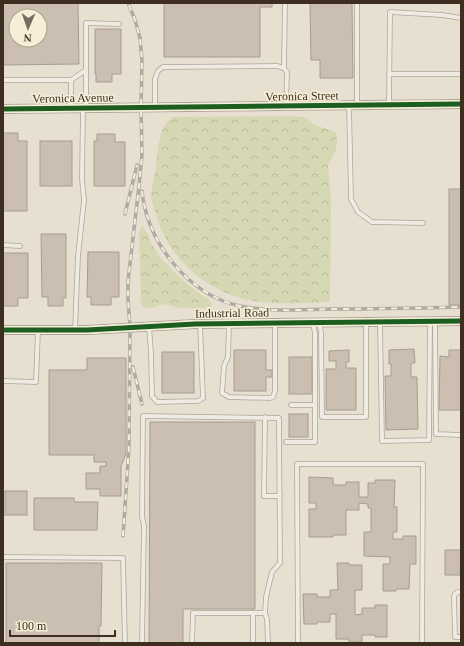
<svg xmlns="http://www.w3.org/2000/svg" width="464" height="646" viewBox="0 0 464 646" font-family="'Times New Roman',serif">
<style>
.forest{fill:url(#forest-crowns)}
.building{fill:#cbbfb2;stroke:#a89c90;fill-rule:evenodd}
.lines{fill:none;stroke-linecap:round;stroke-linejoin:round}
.service-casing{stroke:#ada599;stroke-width:5.5}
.minor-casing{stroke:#ada599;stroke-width:10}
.service{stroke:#efebe3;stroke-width:4}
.minor{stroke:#efebe3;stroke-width:8}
.rail-casing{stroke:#afaaa2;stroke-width:3.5}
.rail{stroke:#f7eed8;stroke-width:2;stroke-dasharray:6;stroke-linecap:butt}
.cycleway-casing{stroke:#f7eed8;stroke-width:8}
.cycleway{stroke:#1b5e20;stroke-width:5}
.labels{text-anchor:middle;stroke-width:3;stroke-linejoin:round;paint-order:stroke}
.street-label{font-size:12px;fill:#3d2e20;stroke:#f7eed8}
</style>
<defs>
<pattern id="forest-crowns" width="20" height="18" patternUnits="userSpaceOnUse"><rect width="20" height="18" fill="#d6d7b3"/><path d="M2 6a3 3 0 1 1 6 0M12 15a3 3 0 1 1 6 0" fill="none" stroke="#b9b99a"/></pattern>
</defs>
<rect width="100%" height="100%" fill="#e7e0d1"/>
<!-- forest -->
<g class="forest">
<path d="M291,116L304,117L309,120L315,125L336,132L337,139L336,151L333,155L328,165L331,202L330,302H328C302,303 275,305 249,300C244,300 239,297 235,296C196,283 167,253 156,214C154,209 152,202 151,197C151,186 155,177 156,167C158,152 158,126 173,117Z"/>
<path d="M143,226C148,234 151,243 156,251C170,271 190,287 210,301L212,305L210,307L200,308H180L164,304L152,308L142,307L141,305L139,233L141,228Z"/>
</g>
<!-- building -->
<g class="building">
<path d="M3,3H78L79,64L3,65ZM16,16H40V40H16Z"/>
<path d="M164,3H272V7H260V57H164Z"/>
<path d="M310,3H352L353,78H320V60H311Z"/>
<path d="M95,29H121V74H112V82H96V74H95Z"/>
<path d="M3,133H18V141H27V211H3Z"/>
<path d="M97,134H115V142H125V186H94V141H97Z"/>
<rect x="40" y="141" width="32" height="45"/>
<rect x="449" y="189" width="12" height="116"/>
<path d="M41,234H66V298H63V306H48V297H42Z"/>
<path d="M88,252H119V297H111V305H91V297H87Z"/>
<path d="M3,253H28V298H18V306H3Z"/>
<path d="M414,349L415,363H412L411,365V377H417L418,429L386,430L385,376H391V364H389V350Z"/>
<path d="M234,350H266V370H272V377H266V391H234Z"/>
<path d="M349,350V362H346V368H356V410H326V369H336V361H329V351Z"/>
<path d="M449,350H461V410H439L440,356L449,357Z"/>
<rect x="162" y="352" width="32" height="41"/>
<rect x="289" y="357" width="23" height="37"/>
<path d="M87,358H126V454L121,466V496H100V489H86V473H100V466H106V462H94V455H49V370H87Z"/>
<rect x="289" y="414" width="19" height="23"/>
<path d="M150,422H255V609H183V643H149Z"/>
<path d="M309,477L333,478V485H346V482H359V497H368V483H375V480H395L394,507H397V532H393V539H403V536H416V564H410L409,589H396V591H383V564H390V557L364,556V532H371V508H368V504L359,503V510H346V535H333V537H309V509H316V503H309Z"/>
<rect x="5" y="491" width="22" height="24"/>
<path d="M34,498H74V502H98L97,530H34Z"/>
<path d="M445,550H461L460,575H445Z"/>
<path d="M6,563H102L101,626H99V643H6Z"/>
<path d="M337,563H349V565H362V590H355V615L362,614V608H375V605H387V637H375V635H362V642H349V639H336V614H330V622H317V624H304L303,594H317V597H330V590H338Z"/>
</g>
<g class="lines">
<!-- service casing -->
<g class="service-casing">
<g id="service">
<path d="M357,3V105"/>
<path d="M284,68L285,3"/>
<path d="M389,74H461"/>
<path d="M3,80H71V108"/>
<path d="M71,80L86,70"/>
<path d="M349,105L351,199L358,212L372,222L423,223"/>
<path d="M389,105L390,12L442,15L461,18"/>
<path d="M155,107V79L158,71L163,67L277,66L284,68L287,72L286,106"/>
<path d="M86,108V23L119,24"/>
<path d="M3,245L20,246"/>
<path d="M380,322L382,441L429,440L430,321"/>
<path d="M435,322L436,434L461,435"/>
<path d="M319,323L321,332L322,417H366V322"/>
<path d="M229,324L228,357L224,366L222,393L229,397L270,398L273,397L275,391V323"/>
<path d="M149,326L151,353L152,396L157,402L198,401L203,398L200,324"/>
<path d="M75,330L78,256L84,200L82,179L83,108"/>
<path d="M3,381L36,382L38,330"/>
<path d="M291,405H315"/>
<path d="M265,417L264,496H280"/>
<path d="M286,442H315V333L313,323"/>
<path d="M3,557L123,558L125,643"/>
<path d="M461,592H458L455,594L454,597L455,637H461"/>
<path d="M142,643L144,525L142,517L143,416L279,418L280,563L272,572L266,597L265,613"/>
<path d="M192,643L193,613H265L267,619L268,643"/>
<path d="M253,643V613"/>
<path d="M298,643L297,464H423L422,643"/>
</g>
</g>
<!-- minor casing -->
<g class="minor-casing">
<g id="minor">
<path d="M3,109L461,104"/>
<path d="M3,330H87L195,324L461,321"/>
</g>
</g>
<!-- service -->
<use href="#service" class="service"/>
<!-- minor -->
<use href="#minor" class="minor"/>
<!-- rail casing -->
<g class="rail-casing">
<g id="rail">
<path d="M142,191C147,242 188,295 240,306C269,312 301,310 331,309C374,309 418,308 461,307"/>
<path d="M125,214L137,165"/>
<path d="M133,367L142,404"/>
<path d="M123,536L129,447L130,327L128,299V281L139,186L142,154L141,107L142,61L140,38L135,20L128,3"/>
</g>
</g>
<!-- rail -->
<use href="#rail" class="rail"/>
<!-- cycleway casing -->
<g class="cycleway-casing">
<g id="cycleway">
<path d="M3,109L461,104"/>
<path d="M3,330H87L195,324L461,321"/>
</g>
</g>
<!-- cycleway -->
<use href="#cycleway" class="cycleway"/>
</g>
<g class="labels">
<!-- street labels -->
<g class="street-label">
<text transform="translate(302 96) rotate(-1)" y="4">Veronica Street</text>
<text transform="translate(73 98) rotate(-1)" y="4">Veronica Avenue</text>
<text transform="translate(232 313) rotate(-1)" y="4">Industrial Road</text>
</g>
</g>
<!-- border -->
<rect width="464" height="646" fill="none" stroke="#3d2e20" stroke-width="8"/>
<!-- north arrow -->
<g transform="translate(28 28) rotate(182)"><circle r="19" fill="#f7eed8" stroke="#ada18e"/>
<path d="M0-3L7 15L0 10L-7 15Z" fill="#786c5e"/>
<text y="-6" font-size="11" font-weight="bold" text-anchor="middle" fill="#3d2e20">N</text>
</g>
<!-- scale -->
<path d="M10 630v6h105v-6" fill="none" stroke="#3d2e20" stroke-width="2"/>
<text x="16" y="630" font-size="12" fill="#3d2e20" stroke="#f7eed8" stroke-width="3" paint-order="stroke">100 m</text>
</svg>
